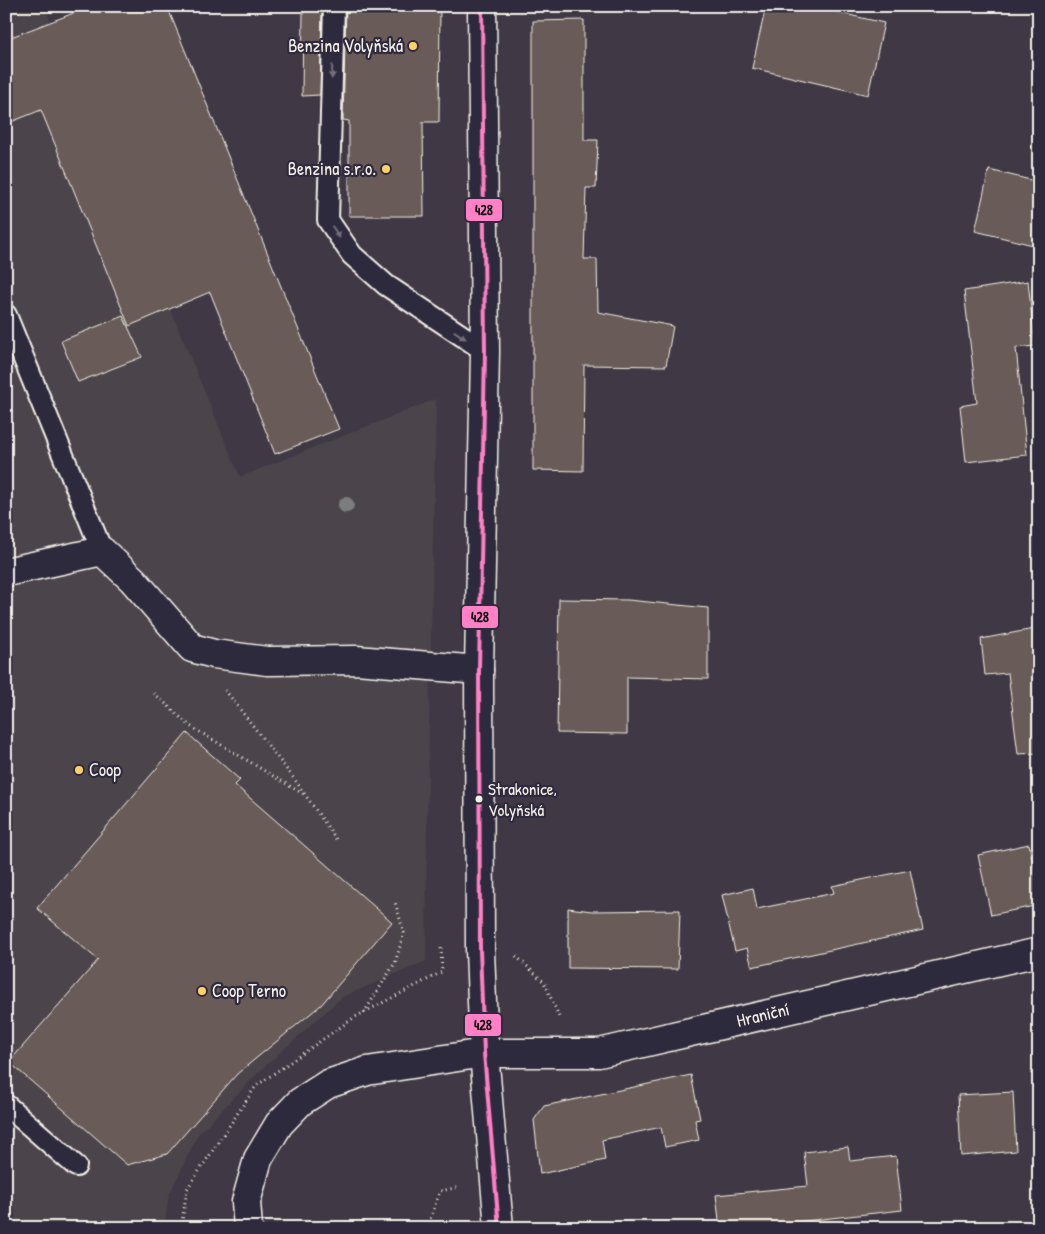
<svg xmlns="http://www.w3.org/2000/svg" width="1045" height="1234" viewBox="0 0 1045 1234" font-family="'Patrick Hand',sans-serif">
<style>
.built{fill:#4c444b}
.building{fill:#695c58;stroke:#f4f1e8}
.lines{fill:none;stroke-linecap:round;stroke-linejoin:round}
.lane-casing{stroke:#f4f1e8;stroke-width:24}
.street-casing{stroke:#f4f1e8;stroke-width:31}
.primary-casing{stroke:#f4f1e8;stroke-width:31}
.path{stroke:#f4f1e8;stroke-width:3;stroke-dasharray:1 4;stroke-linecap:butt}
.lane{stroke:#2f2a3d;stroke-width:20}
.street{stroke:#2f2a3d;stroke-width:28}
.primary{stroke:#2f2a3d;stroke-width:28}
.bus-1-casing{stroke:#2f2a3d;stroke-width:8}
.bus-1{stroke:#ff80c5;stroke-width:4}
.tree{fill:#7c7d7e}
.oneway{fill:#747079}
.poi-dot{fill:#ffd166;stroke:#2f2a3d;stroke-width:2}
.bus-dot{fill:#f4f1e8;stroke:#2f2a3d;stroke-width:2}
.labels{text-anchor:middle;stroke-width:4.5;stroke-linejoin:round;paint-order:stroke}
.bus-label{font-size:17px;fill:#f4f1e8;stroke:#2f2a3d;text-anchor:start}
.poi-label{font-size:18px;fill:#f4f1e8;stroke:#2f2a3d;text-anchor:end}
.street-label{font-size:18px;fill:#f4f1e8;stroke:#2f2a3d}
.line-badge{stroke:#2f2a3d;stroke-width:2}
.pale-badge-label{font-size:14px;text-anchor:middle;font-weight:bold;fill:#111}
</style>
<rect width="100%" height="100%" fill="#403945"/>
<filter id="ink" filterUnits="userSpaceOnUse"><feTurbulence type="fractalNoise" baseFrequency=".02" numOctaves="2"/><feDisplacementMap in="SourceGraphic" scale="10" xChannelSelector="R" yChannelSelector="G"/><feConvolveMatrix kernelMatrix="1 2 1 2 8 2 1 2 1" color-interpolation-filters="sRGB"/></filter>
<g filter="url(#ink)">
<!-- built -->
<path class="built" d="M6,6H44L240,477L436,399L427,817L426,961L342,997L263,1068L198,1134L169,1195L164,1228H6Z"/>
<!-- building -->
<g class="building">
<path d="M346,6H440L439,122H423L424,216H349V121L343,120Z"/>
<path d="M766,6H810L884,23L868,95L752,68Z"/>
<path d="M79,11H169L339,429L275,454L210,292L129,326L41,110L6,124V39Z"/>
<path d="M303,11H322L320,95L302,96Z"/>
<path d="M584,20V140H598L596,188H586L584,259H597L598,312L673,326L666,366L584,365L583,471L533,470V21Z"/>
<path d="M989,170L1039,182V218L1033,245L975,231Z"/>
<path d="M1028,281L1035,346L1016,348L1027,455L966,462L960,406L977,403L964,291Z"/>
<path d="M123,316L142,357L78,382L61,341Z"/>
<path d="M559,599L628,600L708,608V679L627,677V734L557,733Z"/>
<path d="M1039,628V753L1018,754L1008,673L985,675L981,639Z"/>
<path d="M187,733L240,780L235,785L392,922L321,1005L237,1074L167,1154L127,1165L9,1062L98,960L37,908Z"/>
<path d="M1029,844L1039,891V905L991,915L978,855Z"/>
<path d="M910,870L923,930L752,967L747,948L735,951L722,895L753,888L757,909L834,893L832,886Z"/>
<path d="M568,908L592,911L680,910L678,969L568,968Z"/>
<path d="M691,1075L700,1119L695,1120L699,1140L665,1147L661,1127L602,1140L605,1160L540,1174L534,1120L544,1106Z"/>
<path d="M1013,1092L1016,1151L961,1156L958,1095Z"/>
<path d="M848,1147L850,1161L896,1156L902,1210L778,1224V1228H720L716,1195L808,1186L804,1152Z"/>
</g>
<g class="lines">
<!-- lane casing -->
<g class="lane-casing">
<g id="lane">
<path d="M334,6L328,220L352,255L386,285L485,351"/>
<path d="M6,315L102,551"/>
<path d="M6,1105L76,1166"/>
</g>
</g>
<!-- street casing -->
<g class="street-casing">
<g id="street">
<path d="M6,572L102,551L133,580L192,648L214,654L267,661L356,660L479,670"/>
<path d="M248,1228L246,1202L258,1159L279,1124L300,1102L328,1084L367,1071L484,1053H599L1039,952"/>
</g>
</g>
<!-- primary casing -->
<g class="primary-casing">
<path id="primary" d="M482,6L485,351L479,670L480,950L484,1053L499,1228"/>
</g>
<!-- path -->
<g class="path">
<path d="M225,690L295,780L338,842"/>
<path d="M154,693L190,726L303,794"/>
<path d="M516,956L544,982L560,1019"/>
<path d="M364,1013L395,963L404,933L395,902"/>
<path d="M181,1228L187,1189L256,1086L355,1017L442,972L441,945"/>
<path d="M427,1228L440,1191L460,1187"/>
</g>
<!-- lane -->
<use href="#lane" class="lane"/>
<!-- street -->
<use href="#street" class="street"/>
<!-- primary -->
<use href="#primary" class="primary"/>
<!-- bus-1 casing -->
<g class="bus-1-casing">
<path id="bus-1" d="M482,6L485,351L479,670L480,950L484,1053L499,1228"/>
</g>
<!-- bus-1 -->
<use href="#bus-1" class="bus-1"/>
</g>
<!-- trees -->
<circle class="tree" cx="346" cy="505" r="8"/>
<!-- one-way arrows -->
<defs><path id="oneway-solid" d="M-6-.8H1V-3.2L6.5 0L1 3.2V.8H-6Z" transform="scale(1.25)"/></defs>
<g class="oneway">
<use href="#oneway-solid" transform="translate(332 72) rotate(92)"/>
<use href="#oneway-solid" transform="translate(336 232) rotate(56)"/>
<use href="#oneway-solid" transform="translate(460 335) rotate(34)"/>
</g>
</g>
<!-- markers -->
<g class="poi-dot">
<circle cx="413" cy="46" r="5"/>
<circle cx="386" cy="169" r="5"/>
<circle cx="79" cy="770" r="5"/>
<circle cx="202" cy="991" r="5"/>
</g>
<circle class="bus-dot" cx="479" cy="799" r="4.5"/>
<g class="labels">
<!-- bus labels -->
<g class="bus-label">
<text x="488" y="795">Strakonice,<tspan x="488" dy="21">Volyňská</tspan></text>
</g>
<!-- poi labels -->
<g class="poi-label">
<text x="403" y="52">Benzina Volyňská</text>
<text x="376" y="175">Benzina s.r.o.</text>
<text x="89" y="776" text-anchor="start">Coop</text>
<text x="212" y="997" text-anchor="start">Coop Terno</text>
</g>
<!-- street labels -->
<g class="street-label">
<text transform="translate(763 1015) rotate(-13)" y="6">Hraniční</text>
</g>
</g>
<g class="line-badge">
<rect x="465" y="198" width="38" height="24" rx="5" fill="#ff80c5"/>
<rect x="461" y="605" width="38" height="24" rx="5" fill="#ff80c5"/>
<rect x="464" y="1013" width="38" height="24" rx="5" fill="#ff80c5"/>
</g>
<g class="pale-badge-label">
<text x="484" y="215">428</text>
<text x="480" y="622">428</text>
<text x="483" y="1030">428</text>
</g>
<!-- margin -->
<rect width="1045" height="1234" fill="none" stroke="#2f2a3d" stroke-width="25"/>
<rect x="12" y="12" width="1020" height="1209" fill="none" stroke="#f4f1e8" stroke-width="2" filter="url(#ink)"/>
</svg>
